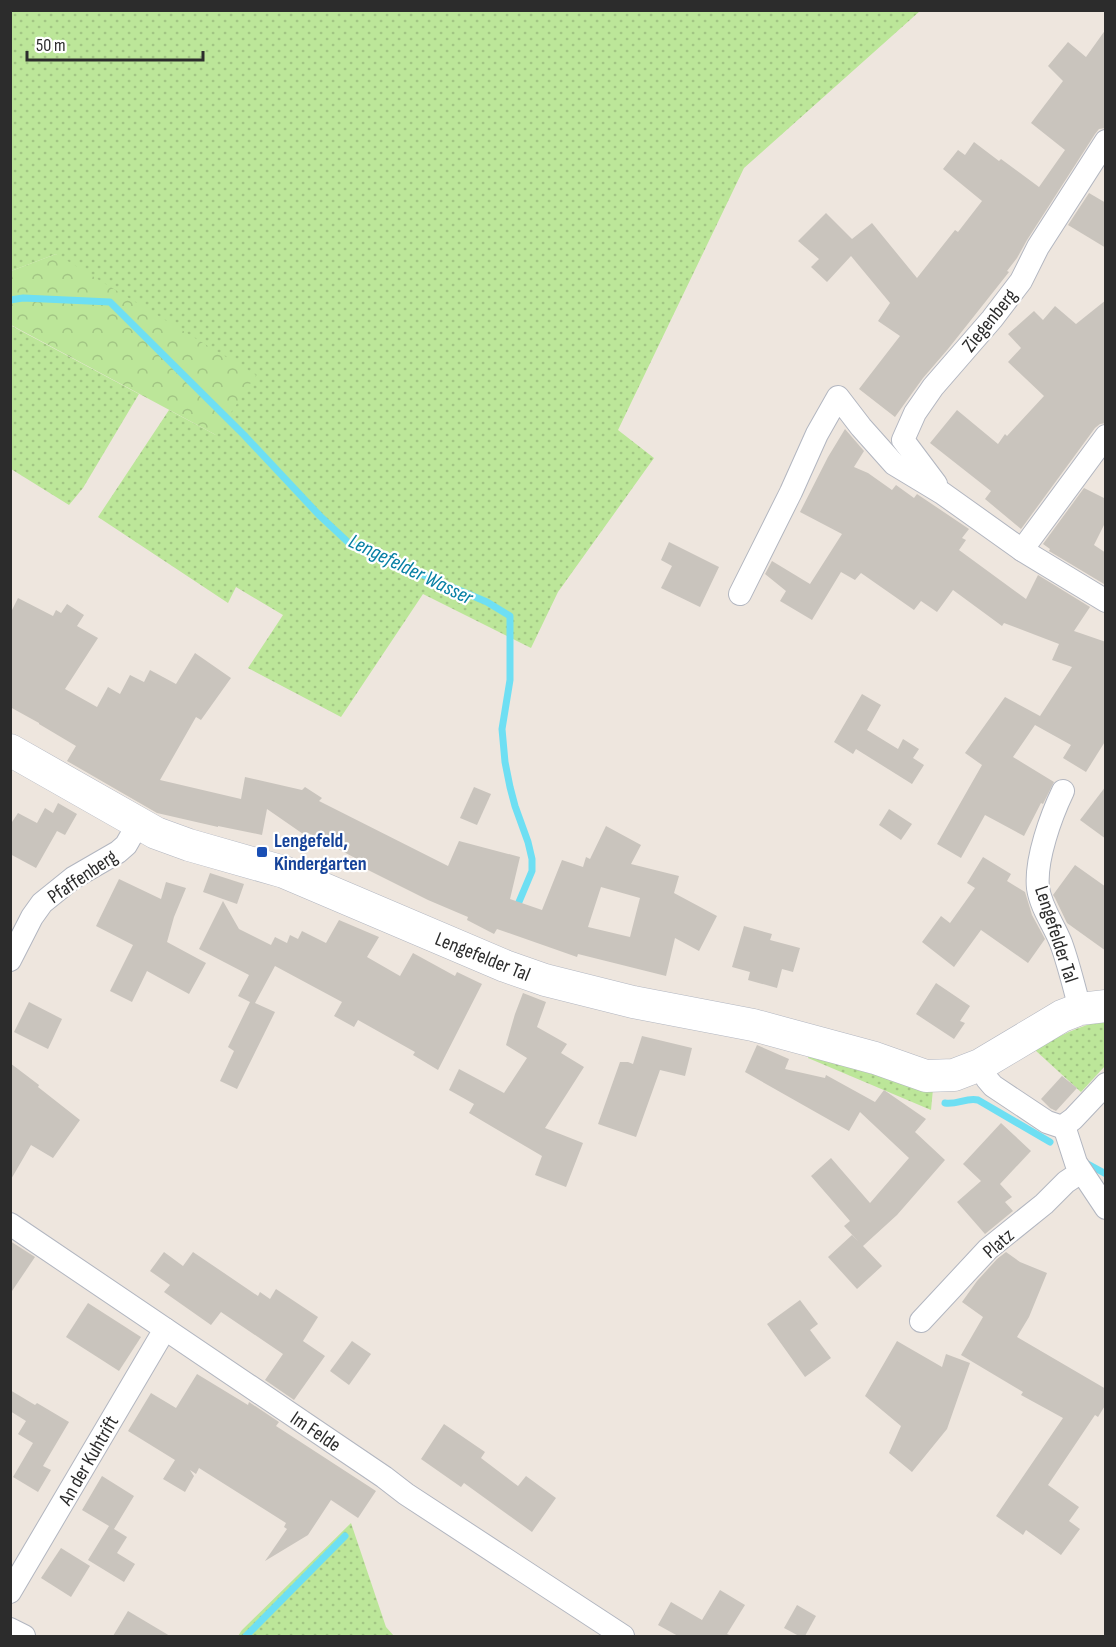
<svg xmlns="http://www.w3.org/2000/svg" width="1116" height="1647" viewBox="0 0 1116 1647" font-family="'Sofia Sans Condensed',sans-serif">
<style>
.grass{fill:url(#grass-dots)}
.forest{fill:url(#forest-crowns)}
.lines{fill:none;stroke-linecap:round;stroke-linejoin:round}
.stream{stroke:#6edff3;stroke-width:7}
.building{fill:#c9c4bd;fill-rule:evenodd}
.street-casing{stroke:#b2b6c0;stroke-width:24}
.secondary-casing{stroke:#b2b6c0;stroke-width:33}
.street{stroke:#fff;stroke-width:22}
.secondary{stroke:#fff;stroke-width:32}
.transit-dot{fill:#1a4fb4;stroke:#fff;stroke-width:2}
.labels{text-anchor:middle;stroke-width:4.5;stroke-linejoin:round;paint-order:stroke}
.street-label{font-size:20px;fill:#2c2c2c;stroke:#fff}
.transit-label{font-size:20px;font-weight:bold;fill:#164399;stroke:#fff;text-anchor:start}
.water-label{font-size:21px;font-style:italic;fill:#0880a4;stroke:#fff}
</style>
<defs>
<pattern id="grass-dots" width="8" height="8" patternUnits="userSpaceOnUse" patternTransform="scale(1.5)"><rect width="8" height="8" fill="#bce699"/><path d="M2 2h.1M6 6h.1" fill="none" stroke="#a2c584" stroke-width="1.8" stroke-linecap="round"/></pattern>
<pattern id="forest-crowns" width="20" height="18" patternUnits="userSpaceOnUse" patternTransform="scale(1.5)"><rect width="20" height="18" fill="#bce699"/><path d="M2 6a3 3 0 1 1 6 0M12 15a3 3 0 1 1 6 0" fill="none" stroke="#a2c584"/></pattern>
</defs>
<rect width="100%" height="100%" fill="#eee6de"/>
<!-- grass -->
<g class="grass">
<path d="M11,11H920L744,168L618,430L654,458L558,592L531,648L423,594L341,717L248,668L283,615L236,587L228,603L98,517L169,410L216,435L56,254L11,271Z"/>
<path d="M10,325L139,394L83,488L69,505L11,469Z"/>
<path d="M1105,1020V1066L1081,1092L1035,1050C1058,1036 1079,1026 1105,1020Z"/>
<path d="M810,1050L933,1089L931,1110L808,1058Z"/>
<path d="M351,1523L386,1627L394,1636H238L242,1630Z"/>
</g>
<!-- forest -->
<path class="forest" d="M56,254L256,375L216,435L11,325V271Z"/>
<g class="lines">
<!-- stream -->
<g class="stream">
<path d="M10,300L23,298L110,302L244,435L320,516L350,544L487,602L510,616V680L502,729L505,762L510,787L515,806L528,842L532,859V871L516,909"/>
<path d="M945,1103C957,1105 967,1097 978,1100L1050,1142"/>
<path d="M1084,1162L1106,1174"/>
<path d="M246,1636L345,1536"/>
</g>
</g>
<!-- building -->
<g class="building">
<path d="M1106,29V128L1099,129L1095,134L1027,240L1017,258L1007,271L1009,272L948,349L923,378L895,417L859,389L900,336L878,321L890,303L851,256L827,282L811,267L819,259L798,241L826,213L852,239L872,223L917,278L955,230L958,232L982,201L943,169L958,150L965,155L974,142L999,161L1001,159L1039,187L1065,150L1031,123L1063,81L1048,66L1068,42L1086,57Z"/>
<path d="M1089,193L1106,203V248L1068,225Z"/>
<path d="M1106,300V423L1100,424L1095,428L1021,529L985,499L991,491L930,443L957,410L998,444L1005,434L1007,436L1044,396L1008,362L1021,348L1008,334L1034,311L1043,320L1055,306L1076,324Z"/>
<path d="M845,429L864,451L854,467L868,473L892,490L896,485L914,498L917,494L969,529L962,538L966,540L959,550L1026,599L1038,575L1090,607L1074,631L1106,642V740L1086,772L1063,758L1071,745L1035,725L1013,757L1054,782L1043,804L1041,803L1024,836L985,815L961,858L937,844L982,765L965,753L1005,697L1040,716L1072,667L1052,660L1059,644L1004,623L1002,626L953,590L937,612L921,601L914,610L861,573L855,580L841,572L812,620L780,601L786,591L765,574L772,561L810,584L842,534L800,512L828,457Z"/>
<path d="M1084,488L1106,499V521L1094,545L1106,553L1104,584L1049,551L1050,549L1043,544Z"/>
<path d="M669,542L719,567L700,607L661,588L672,566L661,560Z"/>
<path d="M18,598L53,616L56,610L61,613L67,604L84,615L77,626L98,638L65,689L97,707L108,687L120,694L130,675L144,682L150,670L176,684L195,653L231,678L201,720L196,717L160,780L241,799L245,777L302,790L305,787L322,798L319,801L448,866L459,841L520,857L510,899L542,910L562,860L583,867L586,857L590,859L606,826L641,845L631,864L679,876L674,893L717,916L699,951L675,938L666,976L578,954L577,957L497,929L494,934L467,920L468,917L428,900L366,869L355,862L357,859L308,833L306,836L267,809L262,835L218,826V827L157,813L67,761L76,746L39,724V723L10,707V614ZM601,887L640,898L630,937L588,927Z"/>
<path d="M862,694L881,705L867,730L898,749L903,739L919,749L913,758L924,765L912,784L856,749L853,754L834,742Z"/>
<path d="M1106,786V839L1080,820Z"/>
<path d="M474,787L491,794L477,825L460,818Z"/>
<path d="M58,803L77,814L65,835L57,831L36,868L10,854V825L18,813L37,823L45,808L53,813Z"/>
<path d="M889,809L912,824L901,840L879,825Z"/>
<path d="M983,857L1011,874L1007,881L1025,892L1032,915L1045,939L1028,963L981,930L954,967L922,942L941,916L950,923L975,888L967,883Z"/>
<path d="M1075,865L1106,887V951L1067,923L1055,898L1053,895Z"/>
<path d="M210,873L244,884L237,904L203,892Z"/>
<path d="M119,879L161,899L166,882L186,888L174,917L167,942L206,963L189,994L147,971L132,1002L110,991L133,945L96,926Z"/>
<path d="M223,901L239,929L271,945L275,937L287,943L290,935L298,939L302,931L326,943L339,920L379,937L367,957L400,976L413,953L455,976L457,972L482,984L438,1070L413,1055L415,1052L358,1020L354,1027L334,1016L342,1002L275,966L255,1003L275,1012L237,1089L220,1081L234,1051L228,1047L250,1002L238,996L249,975L199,949Z"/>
<path d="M744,926L772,934L770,940L800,948L793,972L782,969L777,988L748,980L750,972L732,967Z"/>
<path d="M936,983L970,1006L960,1021L965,1023L954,1039L916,1014Z"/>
<path d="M523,993L546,1002L537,1027L567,1044L561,1053L584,1067L545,1128L583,1143L566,1187L535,1175L542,1156L469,1113L474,1104L449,1090L459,1069L504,1093L527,1058L506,1045L515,1014Z"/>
<path d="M29,1002L62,1019L48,1049L14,1032Z"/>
<path d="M642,1036L692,1048L685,1076L660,1070L636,1137L598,1124L620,1062H628L633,1064Z"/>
<path d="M757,1045L789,1059L785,1069L825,1078L826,1075L875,1102L884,1090L926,1119L915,1132L945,1160L897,1215L863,1246L882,1266L857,1289L828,1257L852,1235L858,1241L844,1226L850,1221L811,1176L831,1158L870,1203L909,1158L860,1112L849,1131L745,1072Z"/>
<path d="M10,1063L39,1085L38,1087L80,1120L53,1158L31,1145L10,1181Z"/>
<path d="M1062,1076L1077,1088L1056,1111L1050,1108L1041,1099Z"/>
<path d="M1001,1123L1031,1151L1000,1184L1012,1197L1005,1202L1013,1211L985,1234L957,1202L981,1181L963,1164Z"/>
<path d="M10,1241L35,1257L10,1294Z"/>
<path d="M164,1252L183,1266L193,1252L258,1296L260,1292L270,1299L276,1289L318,1317L303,1341L325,1356L294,1400L265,1380L283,1354L221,1312L211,1325L164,1292L170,1285L150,1271Z"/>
<path d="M1006,1252L1020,1262L1047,1273L1029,1317L1017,1337L1106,1389V1404L1098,1417L1095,1415L1048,1485L1079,1507L1069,1521L1080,1529L1061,1555L1026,1530L1023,1535L996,1516L1063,1418L1021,1395L1023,1392L961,1355L983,1317L962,1302L977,1281L997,1259Z"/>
<path d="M800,1300L818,1324L810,1330L831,1358L805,1377L767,1324Z"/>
<path d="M88,1303L141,1337L119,1371L66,1337Z"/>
<path d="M352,1341L371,1354L349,1385L330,1371Z"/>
<path d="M897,1341L942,1367L946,1354L970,1363L947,1429L912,1472L889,1453L901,1426L865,1396Z"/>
<path d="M197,1374L248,1405L249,1402L279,1422L276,1426L376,1491L358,1518L331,1500L308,1535L265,1561L287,1529L284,1527L286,1523L199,1468L196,1474L190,1470L194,1476L185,1492L163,1479L175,1460L128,1431L151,1393L176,1408Z"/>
<path d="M10,1390L35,1405L37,1403L69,1422L43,1466L51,1470L38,1492L13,1477L33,1443L18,1434L26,1421L10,1411Z"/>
<path d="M444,1424L485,1452L481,1458L518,1486L526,1476L556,1498L532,1532L464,1483L461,1487L421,1459Z"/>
<path d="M102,1476L134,1496L114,1529L127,1537L117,1553L135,1564L124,1582L88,1560L109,1526L82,1510Z"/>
<path d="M61,1548L90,1566L71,1597L41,1578Z"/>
<path d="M720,1590L745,1605L727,1634L732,1636H678L658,1625L671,1602L702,1620Z"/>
<path d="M797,1605L816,1616L805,1636H799L784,1628Z"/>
<path d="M128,1611L170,1636H113Z"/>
</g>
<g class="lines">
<!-- street casing -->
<g class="street-casing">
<g id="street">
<path d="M936,484L903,440L915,413L933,387L992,319L1021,281L1038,247L1106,141"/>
<path d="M1022,550L1106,436"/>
<path d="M740,594L791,492L817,434L838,397L861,427L894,464L942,493L1022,550L1106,601"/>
<path d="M1063,791C1051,816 1035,860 1038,888C1041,908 1054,925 1061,943C1069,965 1074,987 1080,1009"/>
<path d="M10,960L32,917L42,903L73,878L118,852L126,845L138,824"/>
<path d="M980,1065L987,1079L993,1086L1047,1122L1062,1127L1073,1119L1106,1084"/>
<path d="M1064,1126L1076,1163L1106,1208"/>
<path d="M10,1224L384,1477L406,1494L623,1636"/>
<path d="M921,1321L988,1249L1044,1204L1066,1182L1081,1172"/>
<path d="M10,1592L165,1329"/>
<path d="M10,1629L24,1636"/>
</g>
</g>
<!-- secondary casing -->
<g class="secondary-casing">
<path id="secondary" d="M10,750L156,833L189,845L284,872L505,966L545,980L633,1002L753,1025L875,1058L926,1076L954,1075L980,1065L1062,1016L1080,1009L1106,1006"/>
</g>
<!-- street -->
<use href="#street" class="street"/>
<!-- secondary -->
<use href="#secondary" class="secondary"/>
</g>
<!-- markers -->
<rect class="transit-dot" x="256" y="846" width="12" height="12" rx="3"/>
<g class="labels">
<!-- street labels -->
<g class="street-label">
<text transform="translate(989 320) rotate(-51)" y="7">Ziegenberg</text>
<text transform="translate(82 876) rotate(-34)" y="7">Pfaffenberg</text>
<text transform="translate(1057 934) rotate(72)" y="7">Lengefelder Tal</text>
<text transform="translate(483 956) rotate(22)" y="7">Lengefelder Tal</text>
<text transform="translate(998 1243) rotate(-41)" y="7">Platz</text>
<text transform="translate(316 1431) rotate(34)" y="7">Im Felde</text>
<text transform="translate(88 1460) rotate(-60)" y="7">An der Kuhtrift</text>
</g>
<!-- transit labels -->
<g class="transit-label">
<text x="274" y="847">Lengefeld,<tspan x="274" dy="23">Kindergarten</tspan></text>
</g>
<!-- water labels -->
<g class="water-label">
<text transform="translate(411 569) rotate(26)" y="7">Lengefelder Wasser</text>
</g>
</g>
<!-- border -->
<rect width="1116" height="1647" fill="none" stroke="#2c2c2c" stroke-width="24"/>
<!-- scale -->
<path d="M27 51v9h176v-9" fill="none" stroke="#2c2c2c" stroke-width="3"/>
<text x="36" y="51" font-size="18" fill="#2c2c2c" stroke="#ffffff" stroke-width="4.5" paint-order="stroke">50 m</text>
</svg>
